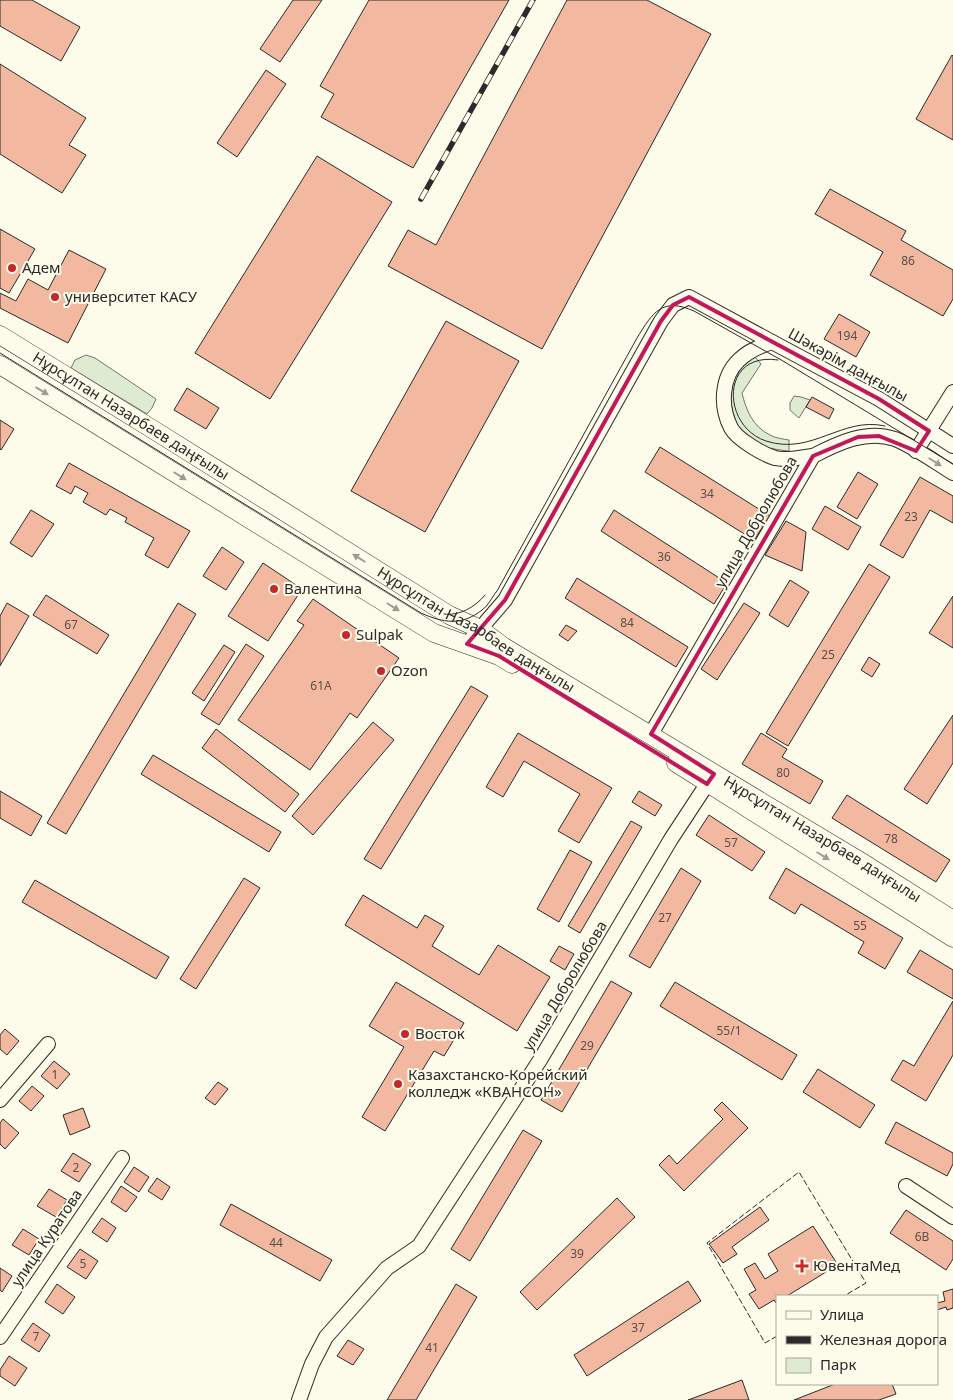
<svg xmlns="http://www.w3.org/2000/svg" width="953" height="1400" viewBox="0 0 953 1400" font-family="'Noto Sans',sans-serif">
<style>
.green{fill:#deebd1;stroke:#74746e}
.building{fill:#f2b8a0;stroke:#2b2b2b}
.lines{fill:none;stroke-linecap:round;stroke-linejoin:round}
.minor-casing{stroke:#2b2b2b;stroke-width:16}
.major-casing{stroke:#2b2b2b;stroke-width:19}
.minor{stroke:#fdfbea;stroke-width:14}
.major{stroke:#fdfbea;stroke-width:18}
.tram{stroke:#2b2b2b;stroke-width:1}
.rail-casing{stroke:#2b2b2b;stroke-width:5.5}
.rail{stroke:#fdfbea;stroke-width:4;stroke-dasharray:11;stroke-linecap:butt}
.fence{stroke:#2b2b2b;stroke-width:1;stroke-dasharray:6 2.5;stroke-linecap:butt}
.oneway{fill:#9e9d94}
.marked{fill:none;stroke:#c2185b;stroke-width:4;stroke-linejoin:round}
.poi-dot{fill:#c62828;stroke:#fdfbea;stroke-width:2}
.labels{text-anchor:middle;stroke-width:4;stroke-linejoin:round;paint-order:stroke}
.number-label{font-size:12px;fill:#5d4e48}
.poi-label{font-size:15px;fill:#2b2b2b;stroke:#fdfbea;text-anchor:start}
.street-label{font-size:15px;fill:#2b2b2b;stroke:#fdfbea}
</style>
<rect width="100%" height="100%" fill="#fdfbea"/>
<!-- green -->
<g class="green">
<path d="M86,355L95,358L156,399L152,408L147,414L71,368L75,360Z"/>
<path d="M755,357L761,364L742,393C746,410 753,427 770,435C775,438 783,439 789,440V451C773,450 754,445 743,433C737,427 734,416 732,408C729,396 728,386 735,374C739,367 749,362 755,357Z"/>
<path d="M794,396L801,397L810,400L799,418L790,410V403Z"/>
</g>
<!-- building -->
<g class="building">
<path d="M0,0H32L80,27L61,61L0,26Z"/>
<path d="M293,0H322L280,62L260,49Z"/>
<path d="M369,0H509L413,168L321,117L334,94L320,86Z"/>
<path d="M567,0H647L711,34L542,349L388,266L408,230L436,245Z"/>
<path d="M952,55L953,56V140L916,119Z"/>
<path d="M0,64L86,118L69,145L86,155L62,193L0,154Z"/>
<path d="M266,70L286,84L237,157L217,143Z"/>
<path d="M317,156L392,202L270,399L195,353Z"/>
<path d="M830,189L906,231L901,240L953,270V299L943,316L870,275L883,252L815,214Z"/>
<path d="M0,229L35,249L9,293L0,288Z"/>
<path d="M69,250L106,269L68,343L0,308V293L16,301L28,279L48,290Z"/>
<path d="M839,314L870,332L856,357L824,339Z"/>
<path d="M446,321L519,361L425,532L351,491Z"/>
<path d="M187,388L219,408L206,429L174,410Z"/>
<path d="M812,397L834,409L829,419L806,407Z"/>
<path d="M0,420L14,429L1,450L0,449Z"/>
<path d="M660,447L770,516L754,540L645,472Z"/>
<path d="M69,463L190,531L168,568L145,555L154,538L125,522L127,518L110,509L106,515L83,502L88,493L75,486L71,494L56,486Z"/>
<path d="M858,472L878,484L857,519L837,507Z"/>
<path d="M920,477L953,496V523L930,510L903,558L880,545Z"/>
<path d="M825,506L861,527L848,550L812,529Z"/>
<path d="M31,510L54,524L32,557L10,543Z"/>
<path d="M614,510L727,583L714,604L601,531Z"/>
<path d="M786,521L806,532L802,571L765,555Z"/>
<path d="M222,547L244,562L226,590L203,576Z"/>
<path d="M263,563L302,589L268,641L228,616Z"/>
<path d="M869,564L890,577L788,746L766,733Z"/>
<path d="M577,578L688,647L676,667L565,598Z"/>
<path d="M790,580L809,592L788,627L769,615Z"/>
<path d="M46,595L109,635L97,654L33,615Z"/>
<path d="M953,596V648L929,633Z"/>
<path d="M313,599L399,658L357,718L350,713L310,770L238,720L304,625L297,621Z"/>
<path d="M7,603L29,616L0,666V616Z"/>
<path d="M178,603L196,614L66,834L47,823Z"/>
<path d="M744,603L760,613L717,680L701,669Z"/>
<path d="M566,625L577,631L568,641L559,635Z"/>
<path d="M246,644L264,656L219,725L201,714Z"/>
<path d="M224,645L235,652L204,701L192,693Z"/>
<path d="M869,657L880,664L872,677L861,670Z"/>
<path d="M471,686L488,696L381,869L364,859Z"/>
<path d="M953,715V763L927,804L904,789Z"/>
<path d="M373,722L394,740L313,835L292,816Z"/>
<path d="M216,729L299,794L285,812L202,748Z"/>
<path d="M518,733L612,788L579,843L558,831L580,794L524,761L503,797L486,787Z"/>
<path d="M761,733L787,749L782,757L823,781L810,804L742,764Z"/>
<path d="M153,755L281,832L269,852L141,774Z"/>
<path d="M0,791L42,816L31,836L0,818Z"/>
<path d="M639,791L662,805L655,816L632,802Z"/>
<path d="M847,795L950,860L936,882L832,818Z"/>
<path d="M709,815L765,852L752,871L696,835Z"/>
<path d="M631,821L642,827L580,933L568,926Z"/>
<path d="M570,850L592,862L559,922L537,909Z"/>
<path d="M681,868L701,881L650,968L629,956Z"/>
<path d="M786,868L903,938L885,969L858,953L864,942L801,904L795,914L769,898Z"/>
<path d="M244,878L260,888L196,989L180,979Z"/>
<path d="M35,880L169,957L156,979L22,902Z"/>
<path d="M363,895L417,928L425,915L444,926L432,946L479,975L498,945L550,977L517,1031L345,925Z"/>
<path d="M559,946L574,954L565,970L550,961Z"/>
<path d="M920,950L953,970V999L907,972Z"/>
<path d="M611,981L632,993L562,1112L541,1100Z"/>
<path d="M396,982L464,1023L444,1056L434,1051L385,1131L362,1117L404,1047L369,1026Z"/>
<path d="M675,982L797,1055L782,1080L660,1006Z"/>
<path d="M953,1001V1055L926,1101L891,1080L903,1060L914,1066Z"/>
<path d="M5,1029L19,1041L7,1055L0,1049V1035Z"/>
<path d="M54,1061L70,1074L57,1089L41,1076Z"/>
<path d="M818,1069L875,1105L860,1128L803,1092Z"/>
<path d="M218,1082L228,1089L215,1105L205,1098Z"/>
<path d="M32,1086L44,1096L31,1111L19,1101Z"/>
<path d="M722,1102L748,1128L684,1191L659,1165L669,1155L677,1164L723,1119L714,1110Z"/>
<path d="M83,1108L90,1127L70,1135L63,1115Z"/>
<path d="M3,1119L19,1133L5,1149L0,1144V1123Z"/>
<path d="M896,1122L953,1153V1164L947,1176L885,1143Z"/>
<path d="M523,1130L542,1141L470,1261L451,1249Z"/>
<path d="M73,1153L91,1164L79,1182L61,1171Z"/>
<path d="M134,1167L149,1177L139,1192L124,1182Z"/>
<path d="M157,1178L170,1187L162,1200L148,1191Z"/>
<path d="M121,1186L137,1197L126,1212L111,1202Z"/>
<path d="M49,1189L67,1200L56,1217L37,1206Z"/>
<path d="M617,1198L635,1217L537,1310L520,1292Z"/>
<path d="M231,1204L332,1260L320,1281L220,1225Z"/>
<path d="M760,1207L769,1220L732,1247L737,1254L723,1263L709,1244Z"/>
<path d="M906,1210L953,1241V1259L946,1270L890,1233Z"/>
<path d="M102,1218L116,1228L107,1242L92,1232Z"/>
<path d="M813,1226L836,1262L825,1269L826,1272L787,1296H777L776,1303L774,1300L759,1309L749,1294L756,1290L744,1269L755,1263L765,1279L778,1271L768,1254Z"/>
<path d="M23,1229L39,1239L29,1255L12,1245Z"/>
<path d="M80,1249L98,1261L86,1279L67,1267Z"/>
<path d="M0,1268L12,1276L2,1292L0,1290Z"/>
<path d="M688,1281L701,1301L587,1376L574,1355Z"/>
<path d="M57,1284L75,1297L63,1314L45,1302Z"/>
<path d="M456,1284L477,1297L416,1400H387Z"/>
<path d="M953,1289V1308L947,1310L946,1307L937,1310V1303L945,1301L943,1292Z"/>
<path d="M33,1323L50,1335L39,1352L21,1340Z"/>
<path d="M348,1340L364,1349L353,1365L337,1356Z"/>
<path d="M9,1356L27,1368L15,1386L0,1376V1370Z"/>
<path d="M742,1380L749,1400H688Z"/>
<path d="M835,1384H892L896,1394L879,1400H794Z"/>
</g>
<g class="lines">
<!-- minor casing -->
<g class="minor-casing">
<g id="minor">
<path d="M916,451L953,392"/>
<path d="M813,456C801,457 787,461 775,458C762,454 737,439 731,428C720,407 721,377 739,360C748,351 760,346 772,342L879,399L953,446"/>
<path d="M467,644L505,600L661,321L673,305L689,297L772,342"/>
<path d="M651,734L813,456C838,443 867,429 895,439C915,447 935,462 953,473"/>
<path d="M0,1100L48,1044"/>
<path d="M906,1186L953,1217"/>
<path d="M0,1337L122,1158"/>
<path d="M299,1400L312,1364L326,1337L387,1268L419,1246L540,1060L671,839L713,775"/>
</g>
</g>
<!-- major casing -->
<g class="major-casing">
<g id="major">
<path id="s1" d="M0,335L157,432L449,615L480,629L504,647L868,866L953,920"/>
<path d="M0,365L434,633L499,656L512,664"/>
<path d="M676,763L953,938"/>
</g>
</g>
<!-- minor -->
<use href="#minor" class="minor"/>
<!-- major -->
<use href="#major" class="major"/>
<!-- tram -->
<g class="tram">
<path d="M0,353L421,613C443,623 462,626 482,610C488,606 492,597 497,591L637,338C653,312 662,297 694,311L783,361L953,464"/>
<path d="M778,360C720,351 721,426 766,441C812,456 842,416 885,426"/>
<path d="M444,614C460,616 475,607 485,595"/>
</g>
<!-- rail casing -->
<g class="rail-casing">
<path id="rail" d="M421,199L533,0"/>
</g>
<!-- rail -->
<use href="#rail" class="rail"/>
<!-- fence -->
<path class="fence" d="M777,1336L765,1343L707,1243L799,1172L866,1283L844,1296"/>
</g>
<!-- one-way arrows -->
<defs><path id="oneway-solid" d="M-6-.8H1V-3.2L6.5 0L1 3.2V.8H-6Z" transform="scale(1.25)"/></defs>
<g class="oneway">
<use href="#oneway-solid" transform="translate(42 391) rotate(31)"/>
<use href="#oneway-solid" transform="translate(935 462) rotate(32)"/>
<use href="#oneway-solid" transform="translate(180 476) rotate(32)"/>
<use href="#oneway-solid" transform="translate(359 558) rotate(-148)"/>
<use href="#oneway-solid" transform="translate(393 607) rotate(32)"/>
<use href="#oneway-solid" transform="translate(823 856) rotate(32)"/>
</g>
<!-- marked area -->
<path class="marked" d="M689,297L879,399L929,431L916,451L879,436L858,437L813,456L651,734L714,774L707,784L499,656L467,644L505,600L661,321L673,305Z"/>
<!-- markers -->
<g class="poi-dot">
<circle cx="12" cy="268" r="5"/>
<circle cx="55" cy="297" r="5"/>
<circle cx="274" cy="589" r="5"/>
<circle cx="346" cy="635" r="5"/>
<circle cx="381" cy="671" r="5"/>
<circle cx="405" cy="1034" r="5"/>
<circle cx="398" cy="1084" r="5"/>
<path d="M799.5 1258.5h5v5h5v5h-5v5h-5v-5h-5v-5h5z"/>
</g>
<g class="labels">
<!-- number labels -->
<g class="number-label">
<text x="908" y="265">86</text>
<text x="847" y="340">194</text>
<text x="707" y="498">34</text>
<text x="911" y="521">23</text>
<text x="664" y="561">36</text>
<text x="627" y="627">84</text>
<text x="71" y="629">67</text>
<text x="828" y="659">25</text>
<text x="321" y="690">61А</text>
<text x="783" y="777">80</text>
<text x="891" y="843">78</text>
<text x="731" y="847">57</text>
<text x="665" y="922">27</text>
<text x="860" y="930">55</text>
<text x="729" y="1035">55/1</text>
<text x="587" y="1050">29</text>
<text x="55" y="1079">1</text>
<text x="76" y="1172">2</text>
<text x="922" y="1241">6В</text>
<text x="276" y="1247">44</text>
<text x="577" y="1258">39</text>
<text x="83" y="1268">5</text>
<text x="638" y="1332">37</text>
<text x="36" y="1341">7</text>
<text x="432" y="1352">41</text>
</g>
<!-- poi labels -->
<g class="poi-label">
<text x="22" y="273">Адем</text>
<text x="65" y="302">университет КАСУ</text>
<text x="284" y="594">Валентина</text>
<text x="356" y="640">Sulpak</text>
<text x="391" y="676">Ozon</text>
<text x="415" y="1039">Восток</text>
<text x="408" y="1080">Казахстанско-Корейский<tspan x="408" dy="17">колледж «КВАНСОН»</tspan></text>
<text x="813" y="1271">ЮвентаМед</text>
</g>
<!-- street labels -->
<g class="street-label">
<text transform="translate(848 365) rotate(29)" y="5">Шәкәрім даңғылы</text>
<text dy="5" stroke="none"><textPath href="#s1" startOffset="154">Нұрсұлтан Назарбаев даңғылы</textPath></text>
<text transform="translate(756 522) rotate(-60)" y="5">улица Добролюбова</text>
<text dy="5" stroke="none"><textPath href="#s1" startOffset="560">Нұрсұлтан Назарбаев даңғылы</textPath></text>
<text dy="5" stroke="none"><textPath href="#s1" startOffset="965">Нұрсұлтан Назарбаев даңғылы</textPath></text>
<text transform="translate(565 986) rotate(-59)" y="5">улица Добролюбова</text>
<text transform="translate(47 1238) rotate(-56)" y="5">улица Куратова</text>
</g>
</g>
<!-- legend -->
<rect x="776" y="1295" width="162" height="90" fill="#fdfbea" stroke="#a9a89e"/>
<rect x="786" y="1311" width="25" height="8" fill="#fdfbea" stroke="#a9a89e"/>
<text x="820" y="1320" font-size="15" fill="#2b2b2b">Улица</text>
<rect x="786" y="1336" width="25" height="8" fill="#2b2b2b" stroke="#a9a89e"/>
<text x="820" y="1345" font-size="15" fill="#2b2b2b">Железная дорога</text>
<rect x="786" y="1358" width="25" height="15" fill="#deebd1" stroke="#a9a89e"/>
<text x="820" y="1370" font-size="15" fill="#2b2b2b">Парк</text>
</svg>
